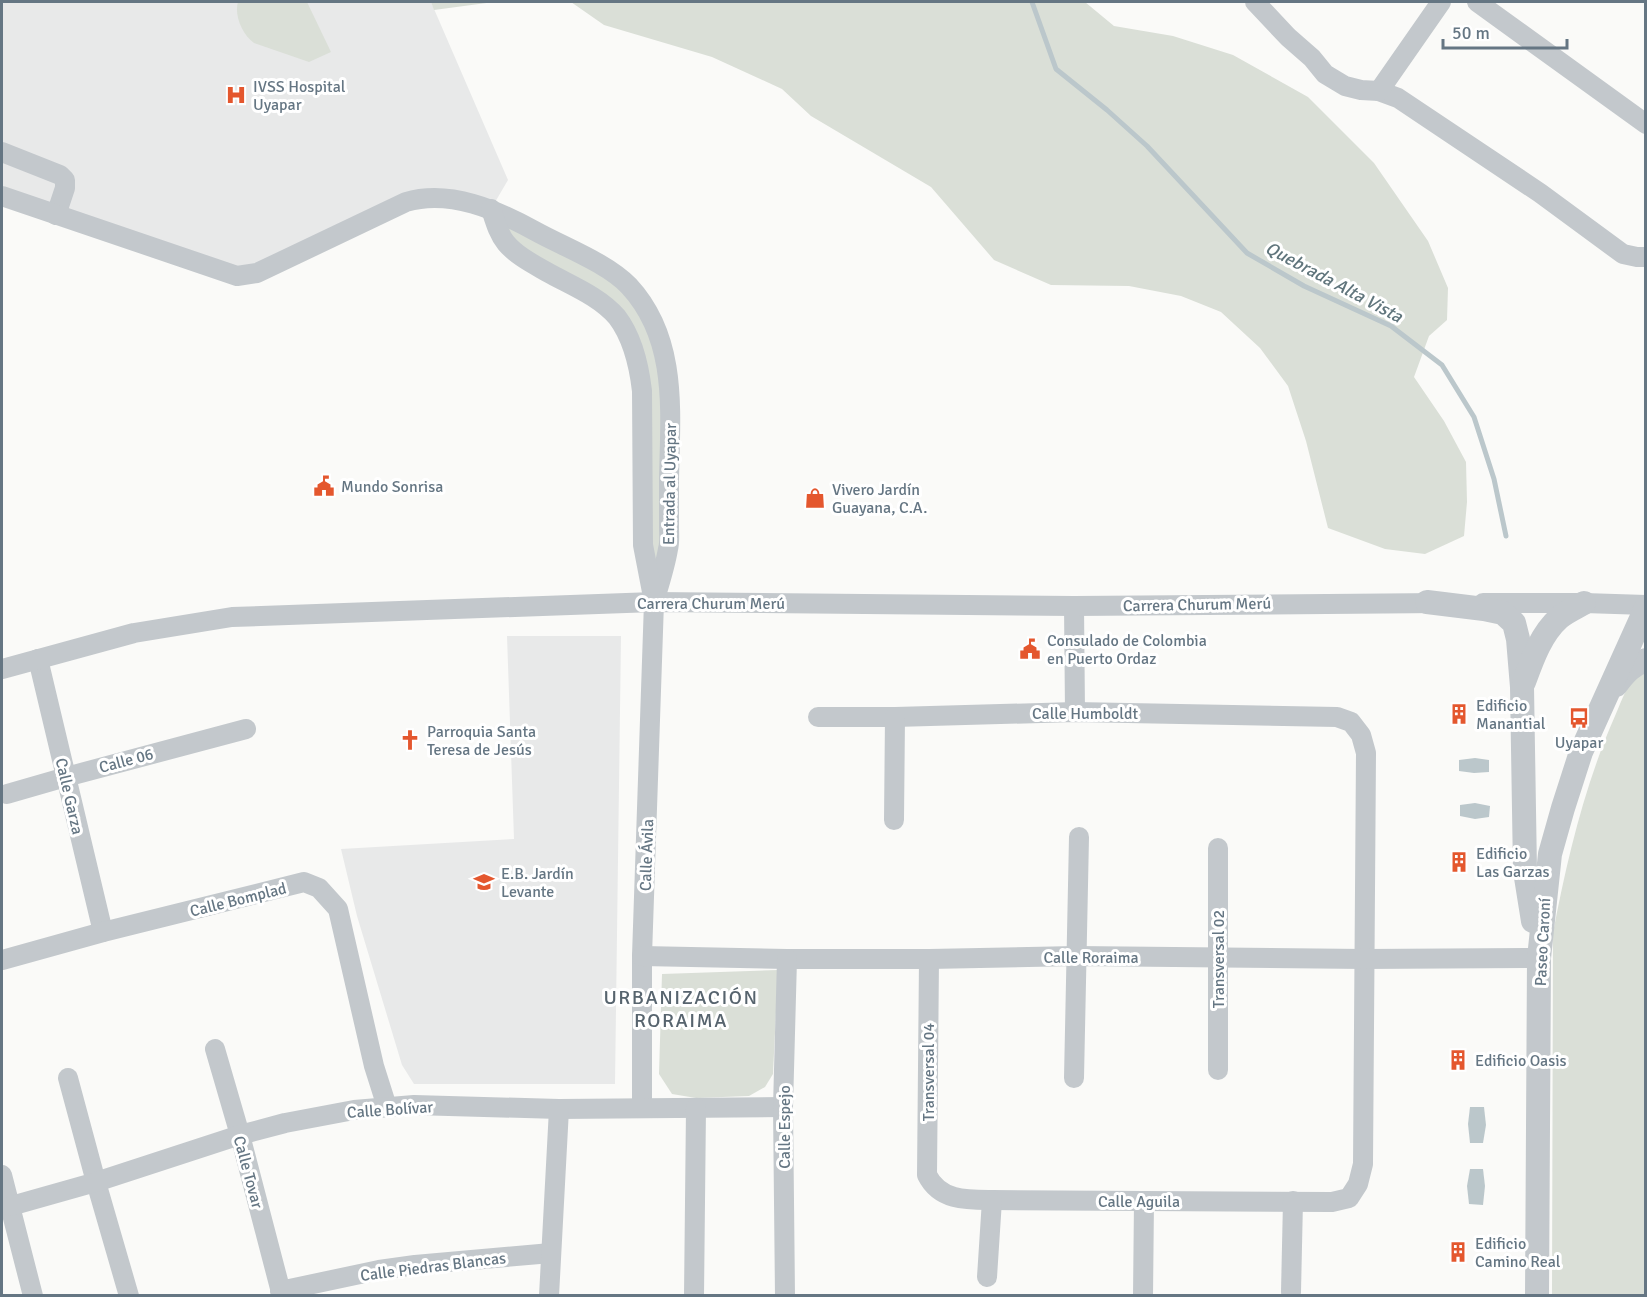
<svg xmlns="http://www.w3.org/2000/svg" width="1647" height="1297" viewBox="0 0 1647 1297" font-family="Signika,sans-serif">
<style>
.built{fill:#e8e9e9}
.green{fill:#dadfd7}
.water{fill:#bbc7cb}
.lines{fill:none;stroke-linecap:round;stroke-linejoin:round}
.stream{stroke:#bbc7cb;stroke-width:5}
.minor{stroke:#c3c8cc;stroke-width:20}
.tertiary{stroke:#c3c8cc;stroke-width:24}
.labels{text-anchor:middle;stroke-width:6;stroke-linejoin:round;paint-order:stroke}
.poi-label{font-size:16px;fill:#657683;stroke:#fff;text-anchor:start}
.street-label{font-size:16px;fill:#657683;stroke:#fff}
.water-label{font-size:18px;font-style:italic;fill:#60757c;stroke:#fff}
.quarter-label{font-size:20px;letter-spacing:1.5px;fill:#57646e;stroke:#fff}
</style>
<rect width="100%" height="100%" fill="#fafaf8"/>
<!-- built -->
<g class="built">
<path d="M2,2H431L508,180L491,209L434,197L257,273L2,194Z"/>
<path d="M507,636H621L615,1084H414L402,1065L357,916L341,849L514,839Z"/>
</g>
<!-- green -->
<g class="green">
<path d="M238,2H307L331,52L309,62L254,43C242,34 234,15 238,2Z"/>
<path d="M431,2H494L434,10Z"/>
<path d="M571,2H1085L1114,26L1173,36L1233,55L1308,97L1374,163L1428,241L1448,288L1447,320L1429,336L1414,377L1444,421L1466,462L1467,502L1464,536L1425,554L1385,549L1328,528L1306,441L1288,386L1260,348L1221,312L1181,296L1129,286L1051,285L994,260L931,187L811,116L782,89L712,57L604,25Z"/>
<path d="M491,209L595,262L647,311L670,425L654,602L642,391L616,317L523,259Z"/>
<path d="M1645,671V1295L1552,1296L1553,933C1567,859 1585,784 1615,716C1620,705 1624,692 1631,683C1635,678 1641,675 1645,671Z"/>
<path d="M778,970L773,1074L765,1087L749,1096L696,1098L672,1094L659,1074L662,974Z"/>
</g>
<!-- water -->
<g class="water">
<path d="M1475,758L1489,760V772L1474,773L1459,771V760Z"/>
<path d="M1475,803L1490,806L1489,817L1475,819L1460,816V805Z"/>
<path d="M1470,1107H1484L1486,1125L1483,1143H1470L1468,1124Z"/>
<path d="M1470,1169H1483L1485,1186L1483,1205L1469,1204L1467,1186Z"/>
</g>
<g class="lines">
<!-- stream -->
<path class="stream" d="M1032,2L1056,69L1107,110L1147,146L1247,253L1304,286L1391,326L1442,365L1474,417L1494,479L1506,536"/>
<!-- minor -->
<g class="minor">
<path d="M1255,2L1288,37L1312,58L1325,74L1345,86L1361,90L1379,91L1398,98L1540,193L1623,254L1637,257H1646"/>
<path d="M1477,2L1646,124"/>
<path d="M1379,91L1441,2"/>
<path d="M2,152L60,175L65,180V188L56,215"/>
<path d="M2,196L237,276L257,273L406,202C450,189 497,210 535,231C564,247 607,263 629,286C679,340 670,414 669,481C669,496 669,511 669,527C669,534 670,542 668,549C665,567 659,585 654,602"/>
<path d="M491,209C495,221 498,233 506,243C517,256 533,264 547,272C570,285 599,296 617,317C633,338 639,365 642,391L643,545L654,602L642,956V1108"/>
<path d="M1483,603H1584L1646,605"/>
<path d="M1074,606L1075,712"/>
<path d="M38,659L103,932"/>
<path d="M2,669L134,633L232,617L654,602L1074,606L1441,603"/>
<path d="M818,717H895L1075,712L1337,717L1351,722L1361,735L1366,753L1363,1164L1358,1184L1349,1198L1332,1202L992,1200C967,1200 940,1201 927,1175L929,959"/>
<path d="M7,794L66,777L246,729"/>
<path d="M894,820L895,717"/>
<path d="M642,956L787,959H929L1076,956L1364,959L1539,958"/>
<path d="M2,960L103,932L304,882L319,888L338,909L374,1066L387,1107"/>
<path d="M215,1049L240,1135L282,1296"/>
<path d="M1218,1070V848"/>
<path d="M68,1078L96,1182L129,1296"/>
<path d="M1074,1078L1079,837"/>
<path d="M2,1175L33,1296"/>
<path d="M11,1206L96,1182L240,1135L285,1123L354,1110L414,1105L559,1109L783,1107"/>
<path d="M987,1277L992,1200"/>
<path d="M280,1291L379,1270L415,1265L551,1253"/>
<path d="M1291,1292L1293,1201"/>
<path d="M549,1296L559,1109"/>
<path d="M694,1296L696,1108"/>
<path d="M785,1296L783,1107L787,959"/>
<path d="M1143,1296L1144,1201"/>
</g>
<!-- tertiary -->
<g class="tertiary">
<path d="M1427,602L1484,609L1503,613L1514,623L1518,639L1522,687L1525,871L1533,921"/>
<path d="M1524,682C1532,660 1541,634 1559,618C1566,612 1575,608 1584,603"/>
<path d="M1616,685C1625,673 1632,665 1646,660"/>
<path d="M1537,1296L1539,958L1550,854L1563,808L1581,752L1646,608"/>
</g>
</g>
<!-- icons -->
<defs>
<g id="hospital-bare" transform="scale(1.62)"><path d="M-5-5h3v3.5h4V-5h3V5h-3V1.5h-4V5h-3Z" fill="#e4572e" stroke="#fff" stroke-width="2.5" paint-order="stroke"/></g>
<g id="civic-bare" transform="scale(1.62)"><path d="M-.6-6.5H3V-4.5H.6V-3L4-1V1h2V6H-6V1h2V-1L-.6-3ZM-1.2 2.5V6h2.4V2.5Z" fill="#e4572e" stroke="#fff" stroke-width="2.5" paint-order="stroke"/></g>
<g id="shop-bare" transform="scale(1.62)"><path d="M-5-2.5h2.3a2.7 3.5 0 0 1 5.4 0H5L5.5 6h-11ZM-1.5-2.5h3a1.5 2.3 0 0 0-3 0Z" fill="#e4572e" stroke="#fff" stroke-width="2.5" paint-order="stroke"/></g>
<g id="building-bare" transform="scale(1.62)"><path d="M-4-6H4V6H1V3H-1V6H-4ZM-2.5-4.3h1.7v1.8h-1.7ZM.8-4.3h1.7v1.8H.8ZM-2.5-1h1.7V.8h-1.7ZM.8-1h1.7V.8H.8Z" fill="#e4572e" stroke="#fff" stroke-width="2.5" paint-order="stroke"/></g>
<g id="bus-bare" transform="scale(1.62)"><path d="M-5-6H5V4H4V6H2V4H-2V6H-4V4H-5ZM-3.5-4V0h7V-4ZM-3.5 1.2v1.5H-2V1.2ZM2 1.2v1.5H3.5V1.2Z" fill="#e4572e" stroke="#fff" stroke-width="2.5" paint-order="stroke"/></g>
<g id="church-bare" transform="scale(1.62)"><path d="M-1.2-6h2.4v3.5h3.3v2.4h-3.3V6h-2.4V-.1h-3.3v-2.4h3.3Z" fill="#e4572e" stroke="#fff" stroke-width="2.5" paint-order="stroke"/></g>
<g id="school-bare" transform="scale(1.62)"><path d="M0-5L7-2L0 1L-7-2ZM-4 1L0 2.5L4 1V4Q0 6-4 4Z" fill="#e4572e" stroke="#fff" stroke-width="2.5" paint-order="stroke"/></g>
</defs>
<g fill-rule="evenodd">
<use href="#hospital-bare" x="236" y="95"/>
<use href="#civic-bare" x="324" y="486"/>
<use href="#shop-bare" x="815" y="498"/>
<use href="#civic-bare" x="1030" y="649"/>
<use href="#building-bare" x="1459" y="714"/>
<use href="#bus-bare" x="1579" y="718"/>
<use href="#church-bare" x="410" y="740"/>
<use href="#building-bare" x="1459" y="862"/>
<use href="#school-bare" x="484" y="882"/>
<use href="#building-bare" x="1458" y="1060"/>
<use href="#building-bare" x="1458" y="1252"/>
</g>
<g class="labels">
<!-- poi labels -->
<g class="poi-label">
<text x="253" y="92">IVSS Hospital<tspan x="253" dy="18">Uyapar</tspan></text>
<text x="341" y="492">Mundo Sonrisa</text>
<text x="832" y="495">Vivero Jardín<tspan x="832" dy="18">Guayana, C.A.</tspan></text>
<text x="1047" y="646">Consulado de Colombia<tspan x="1047" dy="18">en Puerto Ordaz</tspan></text>
<text x="1476" y="711">Edificio<tspan x="1476" dy="18">Manantial</tspan></text>
<text x="427" y="737">Parroquia Santa<tspan x="427" dy="18">Teresa de Jesús</tspan></text>
<text x="1579" y="748" text-anchor="middle">Uyapar</text>
<text x="1476" y="859">Edificio<tspan x="1476" dy="18">Las Garzas</tspan></text>
<text x="501" y="879">E.B. Jardín<tspan x="501" dy="18">Levante</tspan></text>
<text x="1475" y="1066">Edificio Oasis</text>
<text x="1475" y="1249">Edificio<tspan x="1475" dy="18">Camino Real</tspan></text>
</g>
<!-- street labels -->
<g class="street-label">
<text transform="translate(669 484) rotate(-89)" y="6">Entrada al Uyapar</text>
<text x="711" y="609">Carrera Churum Merú</text>
<text transform="translate(1197 604) rotate(-1)" y="6">Carrera Churum Merú</text>
<text x="1085" y="719">Calle Humboldt</text>
<text transform="translate(126 760) rotate(-15)" y="6">Calle 06</text>
<text transform="translate(70 796) rotate(77)" y="6">Calle Garza</text>
<text transform="translate(646 855) rotate(-88)" y="6">Calle Ávila</text>
<text transform="translate(238 899) rotate(-14)" y="6">Calle Bomplad</text>
<text transform="translate(1542 942) rotate(-87)" y="6">Paseo Caroní</text>
<text x="1091" y="963">Calle Roraima</text>
<text transform="translate(1218 959) rotate(-90)" y="6">Transversal 02</text>
<text transform="translate(928 1072) rotate(-90)" y="6">Transversal 04</text>
<text transform="translate(390 1109) rotate(-4)" y="6">Calle Bolívar</text>
<text transform="translate(784 1127) rotate(-90)" y="6">Calle Espejo</text>
<text transform="translate(249 1172) rotate(75)" y="6">Calle Tovar</text>
<text x="1139" y="1207">Calle Aguila</text>
<text transform="translate(433 1266) rotate(-7)" y="6">Calle Piedras Blancas</text>
</g>
<!-- water labels -->
<g class="water-label">
<text transform="translate(1334 282) rotate(28)" y="6">Quebrada Alta Vista</text>
</g>
<!-- quarter labels -->
<g class="quarter-label">
<text x="681" y="1004">URBANIZACIÓN<tspan x="681" dy="23">RORAIMA</tspan></text>
</g>
</g>
<!-- border -->
<rect width="1647" height="1297" fill="none" stroke="#657683" stroke-width="6"/>
<!-- scale -->
<path d="M1443 39v9h124v-9" fill="none" stroke="#657683" stroke-width="3"/>
<text x="1452" y="39" font-size="18" fill="#657683" stroke="#ffffff" stroke-width="4.5" paint-order="stroke">50 m</text>
</svg>
